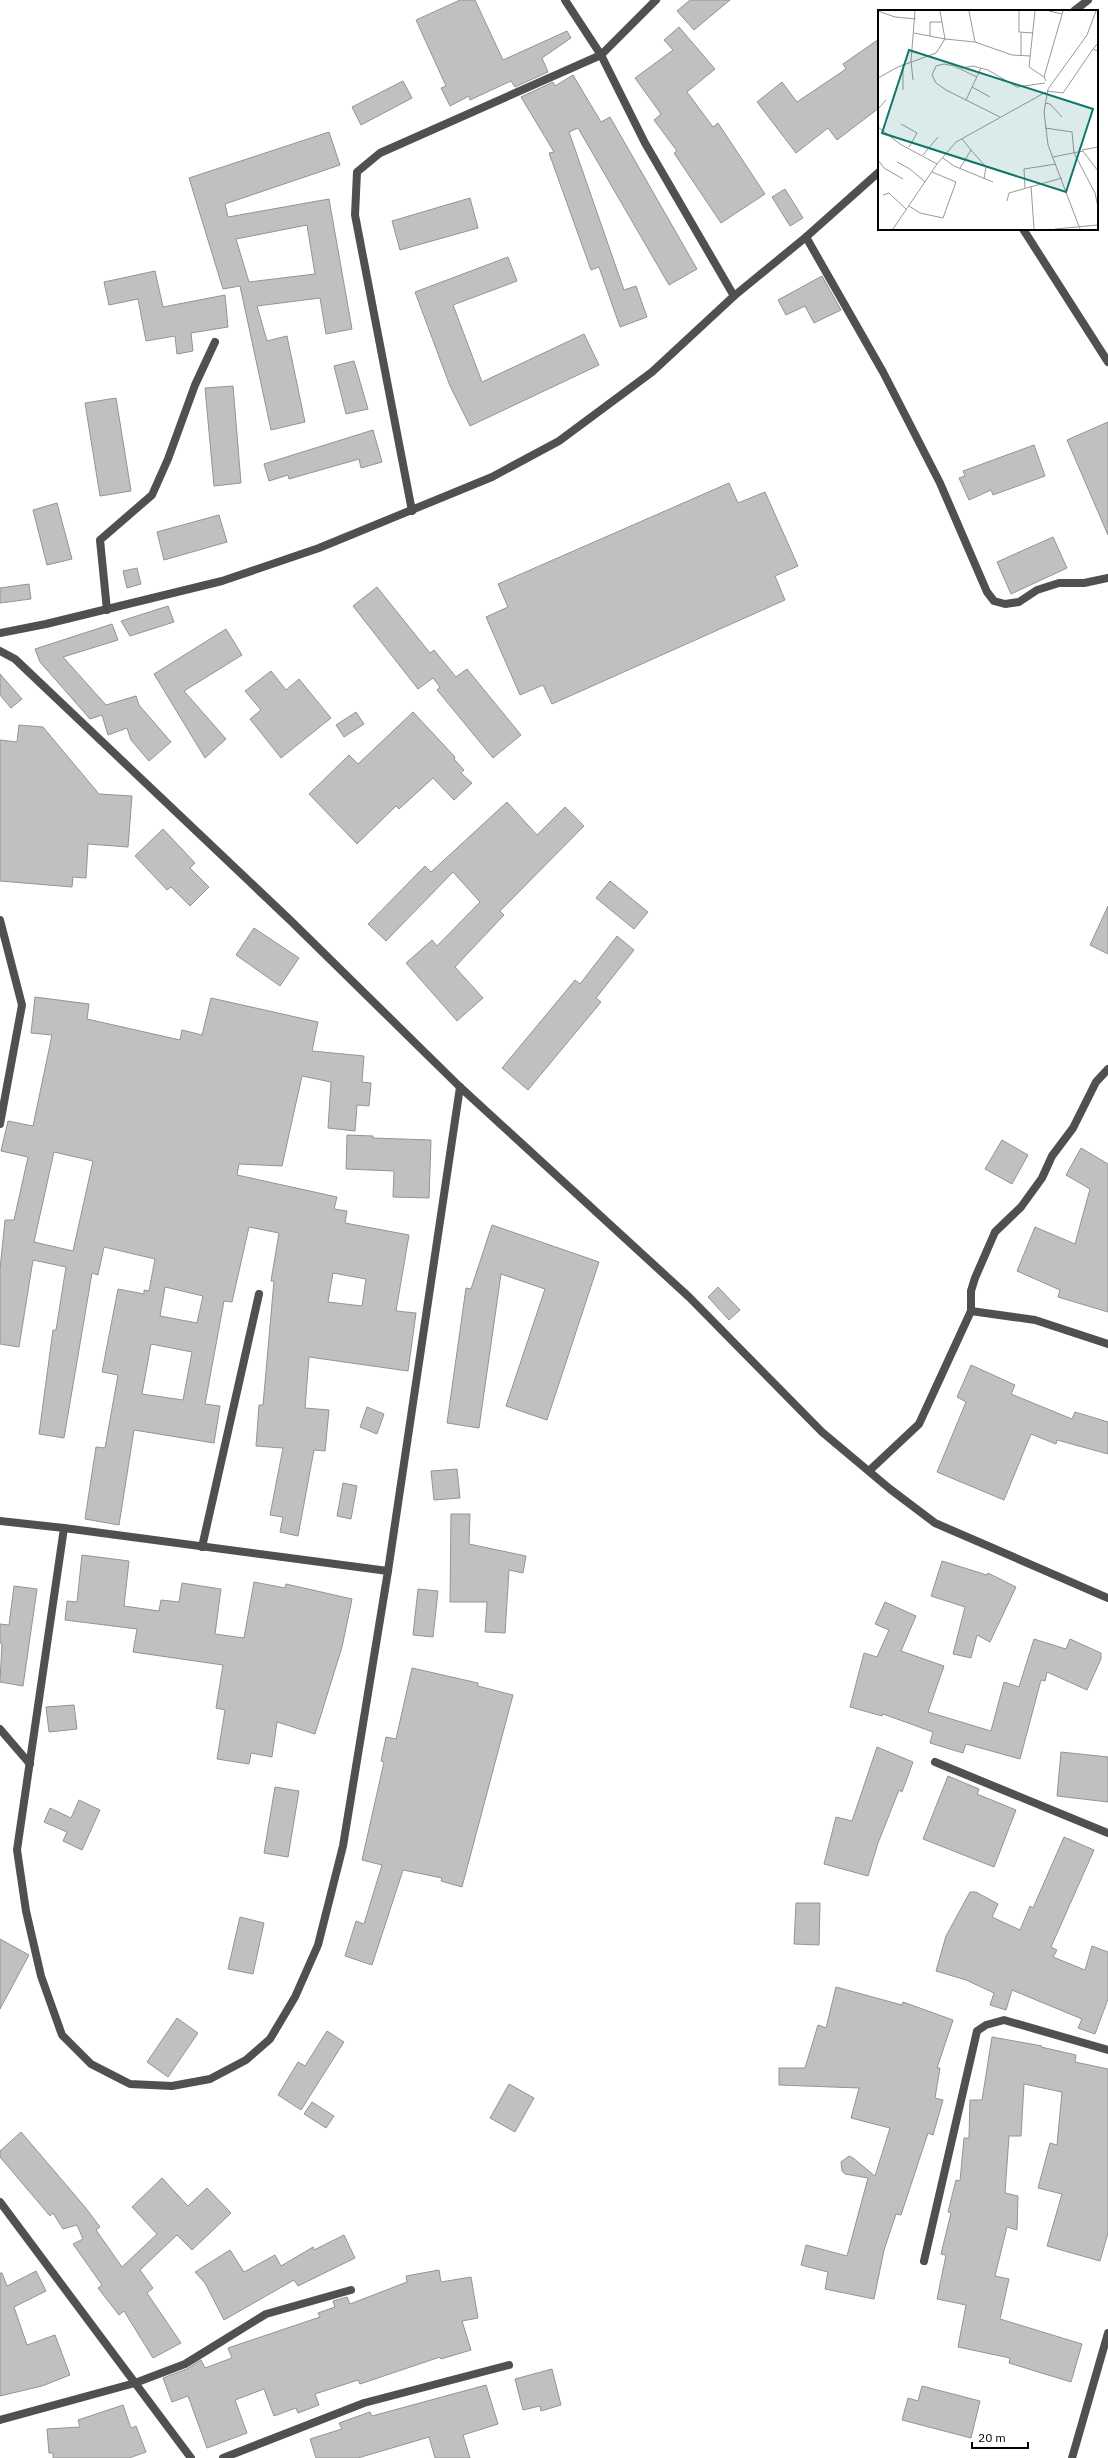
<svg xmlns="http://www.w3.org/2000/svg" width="1108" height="2458" viewBox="0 0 1108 2458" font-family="'IBM Plex Sans',sans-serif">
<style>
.building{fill:#c0c0c0;stroke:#949494;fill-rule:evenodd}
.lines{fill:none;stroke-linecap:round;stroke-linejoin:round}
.minor{stroke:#505050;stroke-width:8}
.tertiary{stroke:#505050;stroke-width:8}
.inset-road{fill:none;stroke:#999;stroke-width:1}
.view{fill:#0f766e;fill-opacity:0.15;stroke:#0f766e;stroke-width:2}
.inset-edge{fill:none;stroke:#000;stroke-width:2}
</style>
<rect width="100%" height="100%" fill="#fff"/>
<!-- building -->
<g class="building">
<path d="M460,0H475L503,60L567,31L571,38L542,58L548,72L515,87L511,81L470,100L469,96L450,106L441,88L446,86L416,20Z"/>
<path d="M690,0H730L694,30L677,11Z"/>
<path d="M679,27L715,69L687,92L713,127L718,123L765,194L721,223L674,153L677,151L654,120L661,114L635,78L673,50L664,40Z"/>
<path d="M879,39V108L837,140L828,128L796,153L757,102L782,82L797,102L846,69L843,64Z"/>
<path d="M573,75L601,122L610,117L697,269L669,285L578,128L569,132L624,290L636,286L647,317L620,327L599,267L591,270L549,153L554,152L521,97L553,82L555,86Z"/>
<path d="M403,81L412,98L361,125L352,107Z"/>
<path d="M329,132L340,165L225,204L228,217L329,199L352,329L326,334L320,298L257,306L267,341L287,336L305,422L271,430L240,286L223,289L189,178ZM307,225L315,274L249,282L236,239Z"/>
<path d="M785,189L803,218L790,226L772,197Z"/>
<path d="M470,198L478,228L400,250L392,221Z"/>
<path d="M508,257L517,281L453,305L482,382L584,334L599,365L470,426L450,386L415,292Z"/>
<path d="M155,271L163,307L225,295L228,327L191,333L193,351L177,354L175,336L146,341L138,299L109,305L104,282Z"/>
<path d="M822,276L841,310L814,323L805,306L786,315L778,300Z"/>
<path d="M354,361L368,409L346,414L334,366Z"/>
<path d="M233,386L241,483L214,486L205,388Z"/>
<path d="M116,398L131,491L100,496L85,403Z"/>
<path d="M1108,422V535L1067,440Z"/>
<path d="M373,430L382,462L361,468L359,459L289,479L288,475L269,481L264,464Z"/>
<path d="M1034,445L1045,476L993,495L991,490L969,500L959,478L965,476L963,471Z"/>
<path d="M729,483L738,503L765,492L798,566L775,576L785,600L552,704L543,685L520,695L486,617L508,607L498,584Z"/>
<path d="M57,503L72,559L47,565L33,510Z"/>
<path d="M219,515L227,542L164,560L157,532Z"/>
<path d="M1053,537L1067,568L1011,594L997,562Z"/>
<path d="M137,568L141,584L127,588L123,571Z"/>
<path d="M29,584L31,599L0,603V588Z"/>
<path d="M377,587L430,653L434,650L456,677L467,669L521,735L493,758L437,690L440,687L433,678L418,689L353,606Z"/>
<path d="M168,606L174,622L130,636L121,621Z"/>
<path d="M112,624L118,640L63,657L106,705L136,696L139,705L171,742L149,761L131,740L127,728L108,735L102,715L90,719L40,662L35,649Z"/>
<path d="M226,629L242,655L184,691L226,739L205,758L154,674Z"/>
<path d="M271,671L286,690L299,679L331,718L281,758L250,719L261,710L245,691Z"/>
<path d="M0,674L22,699L11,708L0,695Z"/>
<path d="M356,712L364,724L344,737L336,725Z"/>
<path d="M413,712L455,757L454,759L464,770L461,773L472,783L454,800L433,778L399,809L396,806L357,844L309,794L349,755L358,764Z"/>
<path d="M19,725L43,727L99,794L132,796L128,847L88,844L86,878L73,877L72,887L0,881V740L17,742Z"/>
<path d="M507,802L537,835L565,807L584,826L500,911L504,915L455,967L483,998L457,1021L406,963L432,940L437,946L480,902L453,872L386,941L368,924L425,866L431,872Z"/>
<path d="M163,829L195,863L190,868L209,887L190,906L171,887L167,890L135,856Z"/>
<path d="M610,881L648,912L634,929L596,898Z"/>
<path d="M1108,906V954L1090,945Z"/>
<path d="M254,928L299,958L280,986L236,955Z"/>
<path d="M617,936L634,950L596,998L601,1002L528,1090L502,1068L575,980L580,984Z"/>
<path d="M35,997L89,1004L87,1019L180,1040L182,1030L202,1035L211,998L318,1022L312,1051L364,1056L362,1082L371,1083L369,1106L357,1105L355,1131L328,1128L331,1082L302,1076L282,1166L239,1164L237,1175L337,1197L334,1209L347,1211L345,1223L409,1235L396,1311L416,1313L408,1371L309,1357L305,1408L329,1410L325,1451L314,1450L298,1536L280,1532L283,1517L270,1515L283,1448L256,1446L259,1405H263L274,1281H271L279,1233L249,1227L232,1302L224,1301L205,1404L220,1406L214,1443L134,1430L119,1525L85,1519L96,1447L105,1448L118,1375L102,1372L118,1289L144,1294V1290L149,1291L155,1259L104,1247L98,1275L92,1273L64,1438L39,1434L53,1330H56L66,1267L33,1260L19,1347L0,1344V1269L5,1220H14L28,1157L1,1151L8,1121L33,1126L52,1035L31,1033ZM54,1152L93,1161L73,1251L34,1242ZM333,1273L366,1279L362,1306L328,1302ZM165,1287L203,1296L197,1323L160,1316ZM151,1344L192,1352L183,1400L142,1394Z"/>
<path d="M347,1135L373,1136V1138L431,1140L429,1198L393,1197L394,1171L346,1169Z"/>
<path d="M1002,1140L1028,1155L1012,1184L985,1169Z"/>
<path d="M1081,1148L1108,1164V1312L1058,1297L1060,1290L1017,1271L1035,1227L1075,1244L1090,1189L1066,1175Z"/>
<path d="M492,1225L599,1262L547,1420L506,1406L545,1289L501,1274L479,1428L447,1423L466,1288L471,1289Z"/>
<path d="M718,1287L740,1310L729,1320L708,1297Z"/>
<path d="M971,1365L1015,1385L1011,1394L1072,1419L1075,1412L1108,1422V1454L1057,1440L1056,1444L1031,1434L1004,1500L937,1472L966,1402L957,1397Z"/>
<path d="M367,1407L384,1414L377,1434L360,1427Z"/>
<path d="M457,1469L460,1498L434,1500L431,1471Z"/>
<path d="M343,1483L357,1486L351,1519L337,1516Z"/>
<path d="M451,1514H470L469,1544L526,1556L523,1573L509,1570L505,1633L485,1632L487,1602H450Z"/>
<path d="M82,1555L129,1561L124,1606L159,1611L161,1600L179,1602L182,1583L221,1589L215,1634L244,1638L254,1582L285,1588L286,1584L352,1599L342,1647L315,1734L277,1722L272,1757L251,1753L249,1764L217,1759L225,1710L216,1708L223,1665L133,1652L137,1629L65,1620L67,1601L77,1602Z"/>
<path d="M942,1561L987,1575L988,1573L1016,1587L990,1642L977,1635L971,1658L953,1654L965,1607L931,1596Z"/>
<path d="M14,1586L37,1589L23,1686L0,1682L2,1643H0V1624L9,1625Z"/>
<path d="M418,1589L438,1591L433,1637L413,1635Z"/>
<path d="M885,1602L916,1616L901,1651L944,1666L928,1712L991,1731L1004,1682L1019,1687L1034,1639L1066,1649L1070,1639L1101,1653V1659L1087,1690L1047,1672L1045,1681L1041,1680L1020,1759L966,1744L963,1753L930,1743L933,1732L883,1714L882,1716L850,1707L864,1653L877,1657L889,1630L875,1624Z"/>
<path d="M412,1668L478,1683V1686L513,1695L462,1887L441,1881L442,1878L403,1870L372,1965L345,1956L356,1921L364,1924L382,1865L362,1860L384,1762L381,1761L386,1737L396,1739Z"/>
<path d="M74,1705L77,1729L49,1732L46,1707Z"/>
<path d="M877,1747L913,1762L902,1792L899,1790L878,1843L868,1876L824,1864L836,1817L852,1821Z"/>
<path d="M1061,1752L1108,1757V1802L1057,1796Z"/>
<path d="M948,1776L979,1789L977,1794L1016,1810L994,1867L923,1839Z"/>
<path d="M275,1787L299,1791L288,1857L264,1853Z"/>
<path d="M79,1800L100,1810L82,1850L63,1841L67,1832L44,1822L50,1808L71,1818Z"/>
<path d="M1064,1837L1094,1850L1051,1947L1057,1950L1053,1957L1085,1970L1092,1946L1108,1952V1999L1095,2034L1078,2028L1082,2019L1012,1990L1006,2010L990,2005L994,1993L966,1980L936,1971L946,1936L970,1892H976L998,1904L992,1917L1020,1930L1030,1906L1033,1908Z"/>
<path d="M796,1903H820L819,1945L794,1944Z"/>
<path d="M240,1917L264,1923L253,1974L228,1969Z"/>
<path d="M0,1939L29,1955L0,2009Z"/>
<path d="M836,1987L902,2005L903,2002L953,2020L937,2068H940L935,2098L943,2100L933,2135L928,2133L901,2215L896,2214L884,2250L874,2299L825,2289L828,2272L801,2265L806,2245L847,2256L868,2178L845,2174L842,2171L841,2162L849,2156L853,2158L875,2176L890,2128L851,2118L859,2088L779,2085V2068H805L818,2025L826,2028Z"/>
<path d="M177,2018L198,2033L168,2077L147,2062Z"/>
<path d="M327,2031L344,2042L301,2110L278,2095L298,2062L305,2066Z"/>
<path d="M992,2037L1042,2046L1041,2047L1076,2055L1075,2062L1108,2069V2233L1100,2261L1047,2246L1062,2194L1038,2188L1050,2143L1057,2145L1062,2092L1024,2084L1021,2136H1009L1005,2193L1018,2196L1017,2230L1007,2227L995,2276L1009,2279L1000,2319L1082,2344L1071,2382L1009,2363L1010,2358L958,2347L966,2305L937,2299L946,2255L941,2254L951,2213L948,2212L956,2180L960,2181L964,2138H969L970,2100H982Z"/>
<path d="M509,2084L534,2098L515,2132L490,2118Z"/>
<path d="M312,2102L334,2116L326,2128L304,2114Z"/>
<path d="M21,2132L85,2207L100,2227L96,2230L122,2267L157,2234L132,2207L162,2178L188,2206L207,2188L231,2213L192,2250L177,2235L140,2270L153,2288L147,2293L181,2343L153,2358L124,2311L119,2315L98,2288L102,2285L73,2244L83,2239L77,2225L63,2229L53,2213L50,2216L0,2157V2151Z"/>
<path d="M344,2235L355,2258L298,2286L294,2280L224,2320L205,2283L195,2272L230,2250L244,2272L275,2255L281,2266L313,2247L314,2250Z"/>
<path d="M439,2270L441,2282L471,2277L478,2318L462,2321L471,2350L441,2359L440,2357L360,2384L358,2380L315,2394L319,2405L298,2413L296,2408L274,2416L264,2389L235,2400L247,2433L207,2448L188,2396L172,2402L163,2378L187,2369L201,2360L205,2368L232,2358L228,2348L320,2317L318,2313L335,2307L333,2301L347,2297L350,2304L407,2282L406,2276Z"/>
<path d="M36,2271L46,2291L14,2307L27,2345L55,2335L70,2375L42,2386L0,2396V2273H2L7,2286Z"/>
<path d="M552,2369L561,2405L541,2411L540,2406L523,2410L515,2379Z"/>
<path d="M486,2385L498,2424L463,2435L470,2458H435L429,2437L358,2458H316L310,2439L342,2429L339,2423L370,2412L372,2416Z"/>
<path d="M922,2386L980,2401L971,2438L902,2420L908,2398L918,2401Z"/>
<path d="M123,2405L131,2428L136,2426L146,2452L129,2458H53V2453H49L47,2429L80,2427L78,2420Z"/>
</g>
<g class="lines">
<!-- minor -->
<g class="minor">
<path d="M565,0L601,55L645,143L734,296"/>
<path d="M1023,229L1108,362"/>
<path d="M806,237L883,372L940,483L987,592L994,601L1005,604L1019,602L1037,590L1059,583H1084L1108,578"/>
<path d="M412,511L355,215L357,172L380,153L601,55L656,0"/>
<path d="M107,610L100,540L152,495L168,459L195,385L215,342"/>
<path d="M0,651L15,659L291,921L460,1087L689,1297L822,1432L890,1489L935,1523L1108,1598"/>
<path d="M0,920L22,1005L0,1124"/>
<path d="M971,1311V1291L975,1278L995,1232L1021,1207L1042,1178L1052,1156L1073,1128L1096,1082L1108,1069"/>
<path d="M870,1470L919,1424L971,1311L1035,1320L1108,1344"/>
<path d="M0,1521L64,1528L388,1571"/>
<path d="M64,1528L17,1850L26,1911L41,1976L62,2035L91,2064L130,2084L172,2086L210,2079L246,2060L270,2039L295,1997L318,1945L343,1846L388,1571L460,1087"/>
<path d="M202,1547L259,1294"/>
<path d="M0,1729L30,1764"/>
<path d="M935,1762L1108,1833"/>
<path d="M0,2202L191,2458"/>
<path d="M924,2261L977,2031L986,2025L1004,2020L1108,2050"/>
<path d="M0,2420L135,2383L185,2364L266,2314L351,2290"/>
<path d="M223,2458L364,2403L509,2365"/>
<path d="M1072,2458L1108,2333"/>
</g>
<!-- tertiary -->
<g class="tertiary">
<path d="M1074,11L1088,0"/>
<path d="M0,633L46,624L222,581L319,548L492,477L559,441L652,372L734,296L806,237L879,172"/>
</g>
</g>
<!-- overview -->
<g transform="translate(878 10)">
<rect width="220" height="220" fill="#fff"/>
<path class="inset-road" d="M0,1L17,7L38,9M62,1L67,29L97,32L134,45L152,46M91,1L97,32M141,1V22L155,23M157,1L151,57L166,67M171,1L184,4M52,26V12H64M220,33L215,39L220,41M143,46V23M25,54V80M83,58L95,56L110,60L139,77L167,73M99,67L76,56L66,54L58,56L54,65L58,73L68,80L122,107M0,68L20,57L58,43L67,29L36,23M35,70L33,51L37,1M168,71L166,67L185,1M94,77L112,87M169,81L185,83L215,39M88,90L103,58M167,93L172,94L184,107M0,99L8,90M23,114L39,123L31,137M0,117L22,134L59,154M167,118L194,122L196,143L217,183L220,197M93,140L108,157L106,169M204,140L220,137M45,145L60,127M175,147L205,141L220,161M65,148L76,156L115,172M0,150L6,158L25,169M19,152L32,159L47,172M82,158L93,140L84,129M153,176L156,219M147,178L146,159L178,154M5,185L11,183L29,200M129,191L131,183L184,168M31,196L42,203L65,208L78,172L54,162M15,219L59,154L78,132L168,82M177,219L220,215M202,219L170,135L166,102L170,79L209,25L218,1"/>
<path class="view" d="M31,40L215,99L188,182L4,123Z"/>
<rect width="220" height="220" class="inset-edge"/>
</g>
<!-- scale -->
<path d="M972 2442v6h56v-6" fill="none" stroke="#000000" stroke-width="2"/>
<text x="978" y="2442" font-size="12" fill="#000000" stroke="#ffffff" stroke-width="3" paint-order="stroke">20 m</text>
</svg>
